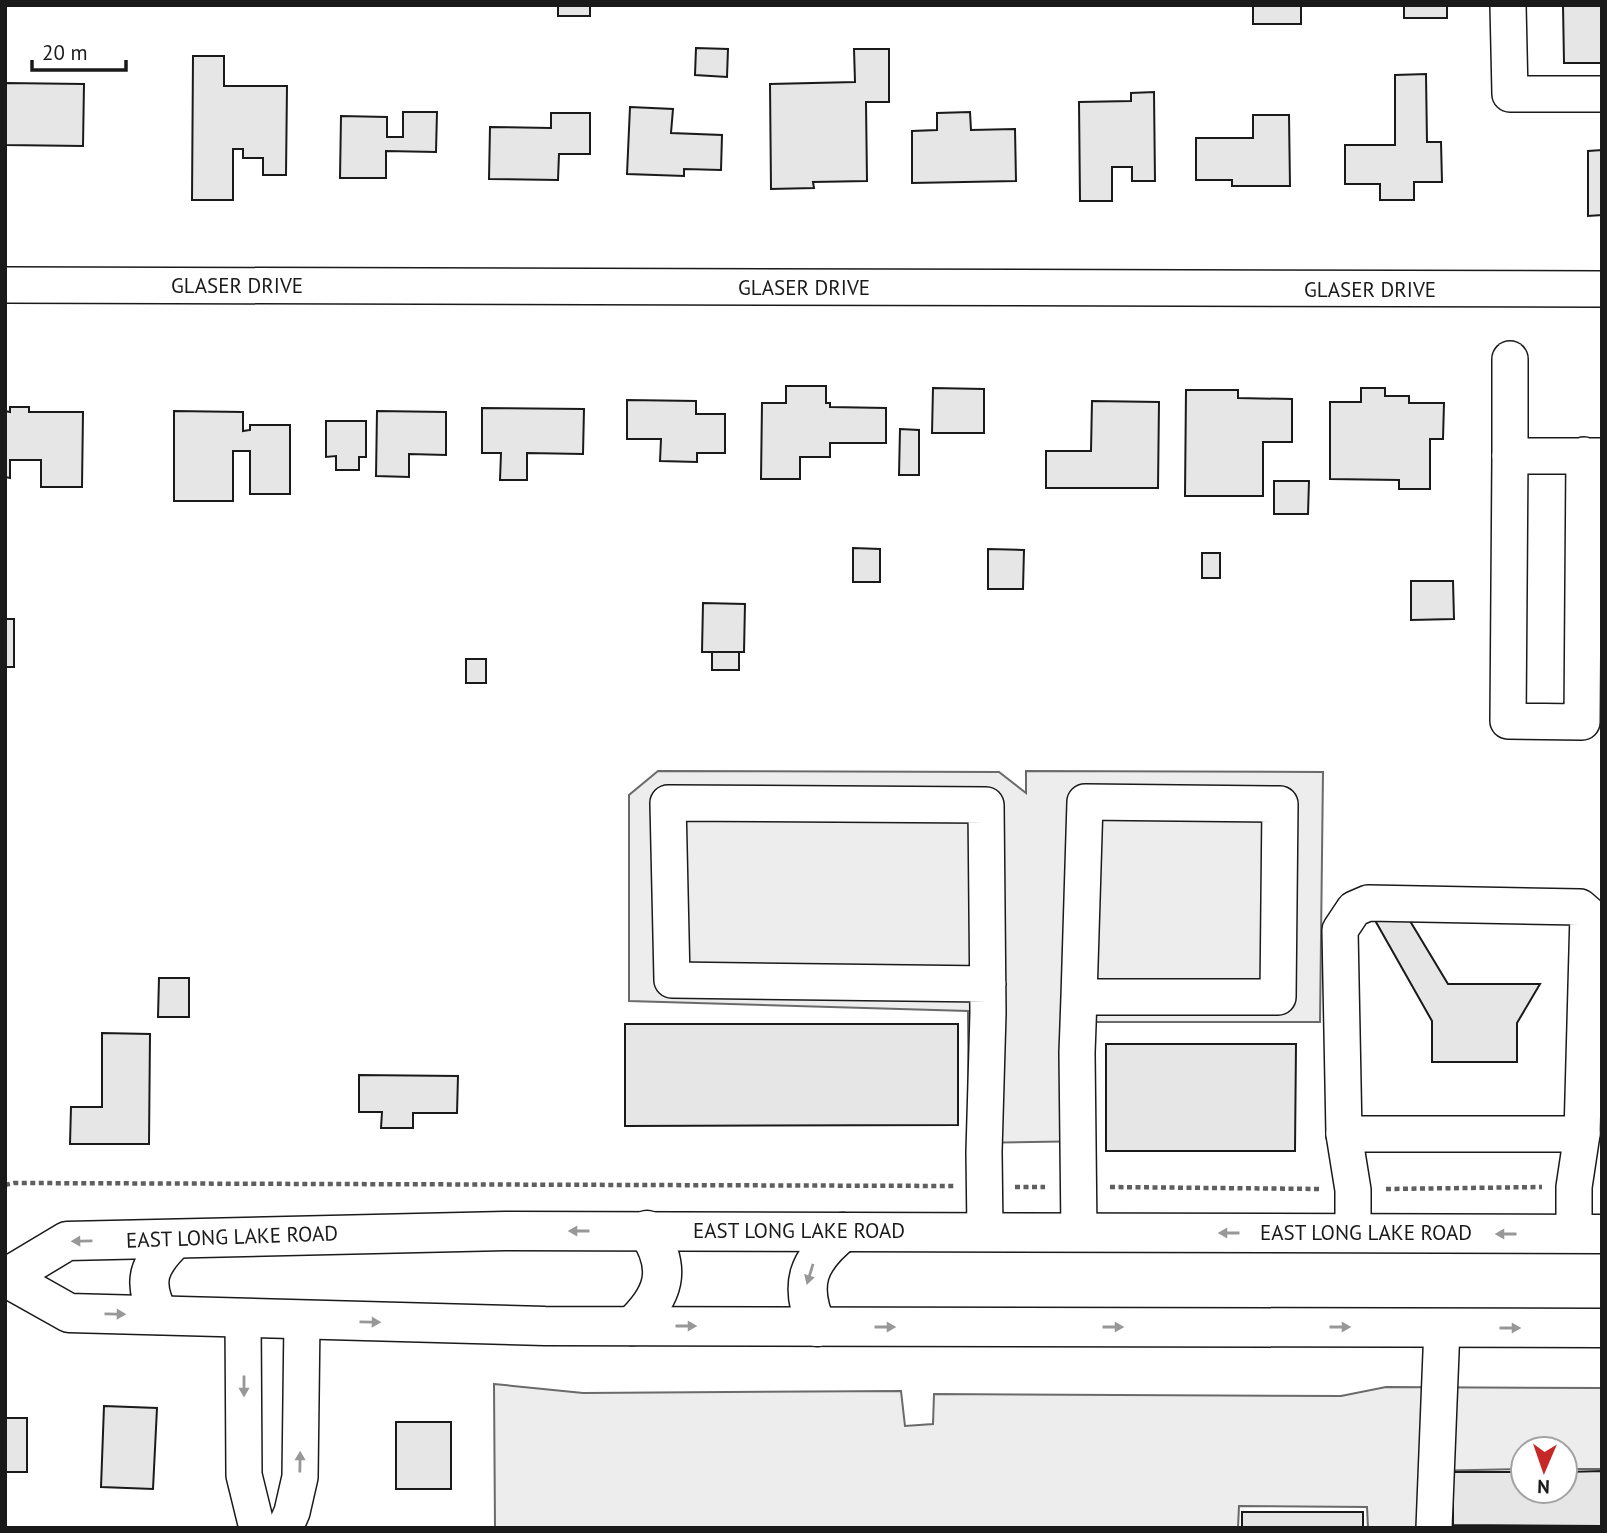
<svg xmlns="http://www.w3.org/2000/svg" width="1607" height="1533" viewBox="0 0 1607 1533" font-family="'PT Sans',sans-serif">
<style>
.built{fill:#ededed;stroke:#6a6a6a;stroke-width:2}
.building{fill:#e6e6e6;stroke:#1a1a1a;stroke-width:2}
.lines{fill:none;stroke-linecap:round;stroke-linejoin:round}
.minor-casing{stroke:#1a1a1a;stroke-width:38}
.major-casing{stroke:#1a1a1a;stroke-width:41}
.path{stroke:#5f5f5f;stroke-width:4.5;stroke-dasharray:5 3.5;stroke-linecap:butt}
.minor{stroke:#fff;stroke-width:35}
.major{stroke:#fff;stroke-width:38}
.oneway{fill:#989898}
.labels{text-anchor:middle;stroke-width:5;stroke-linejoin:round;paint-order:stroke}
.street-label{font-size:21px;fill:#1a1a1a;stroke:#fff}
</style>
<rect width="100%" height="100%" fill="#fff"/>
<!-- built -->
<g class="built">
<path d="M658,771L999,772L1026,793V771L1323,772L1320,1022H1095V1141L969,1143L968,1011L629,1001V795Z"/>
<path d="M494,1384L583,1393L901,1391L905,1426L933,1424L934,1394L1341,1396L1386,1387L1602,1388V1469H1565V1449H1523V1469L1427,1471V1528H1368L1367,1507L1239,1506L1238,1528H495Z"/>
</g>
<!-- building -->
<g class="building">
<rect x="558" y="5" width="32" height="11"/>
<rect x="1253" y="5" width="48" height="19"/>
<rect x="1404" y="5" width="43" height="13"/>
<path d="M1563,5H1602V63H1564Z"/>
<path d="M696,48L728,49L727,77L695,75Z"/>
<path d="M854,49H889V102H866L867,181L813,182L814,188L771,189L770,84L855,82Z"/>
<path d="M193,56H224V86H287L286,175H263V158H243V149H233V200H192Z"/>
<path d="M1426,74L1427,142H1441L1442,182H1414V200H1380V184H1345V145H1395V75Z"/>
<path d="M5,83L84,84L83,146L5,145Z"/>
<path d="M1154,92L1155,181H1132V167H1112V201H1080L1079,102L1131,101V93Z"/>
<path d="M630,107L673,109L671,133L722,135L721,170L684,169V176L627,174Z"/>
<path d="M403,112H437L436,152L386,151V178H340L341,116L387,117V137H403Z"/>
<path d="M970,112L971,130L1015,129L1016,181L912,183V131L937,130V113Z"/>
<path d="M551,113H590V154H559L558,180L489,179L490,127L551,128Z"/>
<path d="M1253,115H1289L1290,186H1232V180H1196V138H1253Z"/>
<path d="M1602,150V215L1588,216V151Z"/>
<path d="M786,386H826V403H830V407L886,408V443H830V457H800V479H761L762,403H786Z"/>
<path d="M933,388L984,389V433H932Z"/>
<path d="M1361,388H1385V396H1409V403H1444L1443,439H1430V489H1399V480L1330,479V402H1361Z"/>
<path d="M1186,390H1238V398L1292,399V442H1263V496H1185Z"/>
<path d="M627,400L696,401V414H725V453H697V462L660,461L661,439H627Z"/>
<path d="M1092,401L1159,402L1158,488H1046V451H1091Z"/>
<path d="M10,407H29V412H83L82,487H41V460H10V478L5,477V411L10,412Z"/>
<path d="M482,408L584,409L583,454L527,453V480H500L501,453H482Z"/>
<path d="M174,411L243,412V431L250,430V425H290V494H250V451H233V501H174Z"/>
<path d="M377,411L446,412V455L409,454V477L376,476Z"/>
<path d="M326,421H366V457H359V470H336V456L326,457Z"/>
<path d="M900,429L919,430V475H899Z"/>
<path d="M1274,481H1309L1308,514H1274Z"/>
<path d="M853,548L880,549V582H853Z"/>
<path d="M988,549L1024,550L1023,589H988Z"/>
<rect x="1202" y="553" width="18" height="25"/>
<path d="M1411,581H1453L1454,619L1411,620Z"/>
<path d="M703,603L745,604L744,652H702Z"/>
<rect x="5" y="619" width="9" height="48"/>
<rect x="712" y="652" width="27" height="18"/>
<rect x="466" y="659" width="20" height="24"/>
<path d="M1372,915L1407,916L1448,984H1540L1517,1023V1062H1432V1021Z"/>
<path d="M159,978H189V1017H158Z"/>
<path d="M625,1024H958V1125L625,1126Z"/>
<path d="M102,1033L150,1034L149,1144H70L71,1107H102Z"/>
<path d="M1106,1044H1296L1295,1151H1106Z"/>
<path d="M359,1075L458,1076L457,1113H413V1128H381L382,1112H359Z"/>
<path d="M104,1406L157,1408L153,1489L101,1487Z"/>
<rect x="5" y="1418" width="22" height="54"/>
<rect x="396" y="1422" width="55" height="67"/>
<path d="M1602,1471V1526L1453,1525V1472H1523V1491H1565V1472Z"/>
<rect x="1242" y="1512" width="121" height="16"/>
</g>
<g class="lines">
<!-- minor casing -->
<g class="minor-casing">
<g id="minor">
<path d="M1508,5L1510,94H1602"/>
<path d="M5,285L1602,289"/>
<path d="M1510,359V456"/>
<path d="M1584,455L1582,722L1508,721L1510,456H1602"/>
<path d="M1344,1134H1582"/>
<path d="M985,1232L984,1152L988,1013L986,805L668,803L672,980L988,984"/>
<path d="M1079,1233L1077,1053L1079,997H1278L1280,804L1085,802L1079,997"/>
<path d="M1353,1233V1190L1344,1134L1340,930L1354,909L1368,903L1580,907L1588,914L1582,1134L1574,1187V1234"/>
<path d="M243,1318L244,1475L257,1528"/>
<path d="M285,1528L292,1512L300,1477L302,1320"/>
<path d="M1434,1528L1442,1327"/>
</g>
</g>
<!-- major casing -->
<g class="major-casing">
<g id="major">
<path d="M5,1277L69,1313L545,1326L1602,1328"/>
<path d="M7,1277L67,1241L505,1231L1602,1234"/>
<path d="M159,1315C141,1281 149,1264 175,1239"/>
<path d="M632,1326C664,1296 673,1269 647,1230"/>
<path d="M817,1327C798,1284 808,1260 843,1232"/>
</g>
</g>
<!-- path -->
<g class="path">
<path d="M5,1185L14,1183L954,1186"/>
<path d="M1015,1187H1045"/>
<path d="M1110,1187L1321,1189"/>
<path d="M1386,1189L1542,1187"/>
</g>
<!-- minor -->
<use href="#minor" class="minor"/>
<!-- major -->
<use href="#major" class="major"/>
</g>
<!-- one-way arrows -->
<defs><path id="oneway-solid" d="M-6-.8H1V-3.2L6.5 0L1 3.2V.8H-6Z" transform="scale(1.75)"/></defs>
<g class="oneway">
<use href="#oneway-solid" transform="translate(579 1231) rotate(180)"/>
<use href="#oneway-solid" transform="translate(1229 1233) rotate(-180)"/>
<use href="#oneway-solid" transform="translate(1506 1234) rotate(-180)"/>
<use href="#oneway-solid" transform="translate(82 1241) rotate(179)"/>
<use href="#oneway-solid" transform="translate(810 1274) rotate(107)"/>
<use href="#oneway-solid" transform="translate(115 1314) rotate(1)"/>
<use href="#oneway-solid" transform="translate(370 1322) rotate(1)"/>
<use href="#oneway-solid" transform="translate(686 1326)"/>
<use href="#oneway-solid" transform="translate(885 1327)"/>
<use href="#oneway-solid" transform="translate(1113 1327)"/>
<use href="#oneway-solid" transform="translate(1340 1327)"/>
<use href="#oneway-solid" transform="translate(1510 1328)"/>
<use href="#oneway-solid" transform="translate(244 1386) rotate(90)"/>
<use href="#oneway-solid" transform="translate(300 1462) rotate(-89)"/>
</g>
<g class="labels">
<!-- street labels -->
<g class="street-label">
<text x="237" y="293">GLASER DRIVE</text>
<text x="804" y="295">GLASER DRIVE</text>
<text x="1370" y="297">GLASER DRIVE</text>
<text x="799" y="1238">EAST LONG LAKE ROAD</text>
<text x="1366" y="1240">EAST LONG LAKE ROAD</text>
<text transform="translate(232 1237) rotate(-2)" y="7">EAST LONG LAKE ROAD</text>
</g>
</g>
<!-- border -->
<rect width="1607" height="1533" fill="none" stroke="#1a1a1a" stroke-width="14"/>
<!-- north arrow -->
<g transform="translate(1544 1470) rotate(182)"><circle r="33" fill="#ffffff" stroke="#a3a3a3" stroke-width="2"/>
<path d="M0-5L12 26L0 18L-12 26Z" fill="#c62828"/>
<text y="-10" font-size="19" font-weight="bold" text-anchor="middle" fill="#1a1a1a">N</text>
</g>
<!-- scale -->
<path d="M32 60v10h94v-10" fill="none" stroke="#1a1a1a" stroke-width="3.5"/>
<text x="42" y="60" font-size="21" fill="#1a1a1a" stroke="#ffffff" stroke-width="5" paint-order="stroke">20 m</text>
</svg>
